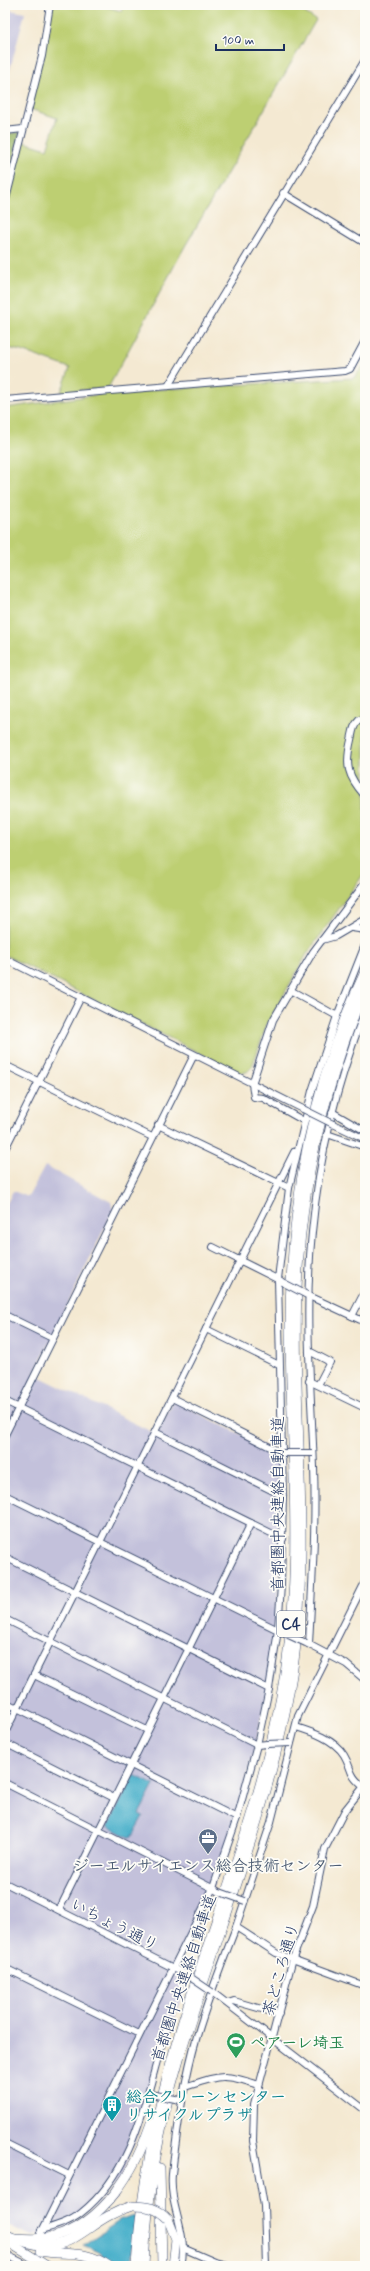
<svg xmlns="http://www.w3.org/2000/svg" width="370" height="2271" viewBox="0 0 370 2271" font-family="Mynerve,'Klee One',sans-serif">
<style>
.industrial{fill:#c3c1db}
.green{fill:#bdcf72;stroke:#6c7f68}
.forest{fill:#96b264;stroke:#587061}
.water{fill:#4cb1cb;stroke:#347094}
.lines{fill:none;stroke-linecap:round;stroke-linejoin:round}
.minor-tunnel{stroke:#c9c4bb;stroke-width:6;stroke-dasharray:6 3;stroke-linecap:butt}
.minor-casing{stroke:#3c4b6f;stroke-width:8}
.highway-casing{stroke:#3c4b6f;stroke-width:10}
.minor{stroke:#fff;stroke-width:6}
.highway{stroke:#fff;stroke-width:9}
.minor-bridge-casing{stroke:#3c4b6f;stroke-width:8;stroke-linecap:butt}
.highway-bridge-casing{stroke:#3c4b6f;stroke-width:10;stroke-linecap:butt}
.minor-bridge{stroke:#fff;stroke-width:6}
.highway-bridge{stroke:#fff;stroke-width:9}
.labels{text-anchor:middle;stroke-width:3.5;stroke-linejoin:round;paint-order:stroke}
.shield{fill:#fdfcf7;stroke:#5f6c8c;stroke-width:1}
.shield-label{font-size:15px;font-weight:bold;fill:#1b2f5e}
.street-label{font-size:16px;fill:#1b2f5e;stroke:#fdfcf7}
.service-label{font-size:16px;font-weight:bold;fill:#4e5e75;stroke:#fdfcf7}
.leisure-label{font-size:16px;font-weight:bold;fill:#27864d;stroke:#fdfcf7;text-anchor:start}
.culture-label{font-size:16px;font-weight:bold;fill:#0d838f;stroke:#fdfcf7;text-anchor:start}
</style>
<rect width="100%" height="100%" fill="#fdfcf7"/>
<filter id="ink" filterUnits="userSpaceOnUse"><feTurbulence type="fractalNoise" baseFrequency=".025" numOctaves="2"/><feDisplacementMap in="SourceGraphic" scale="8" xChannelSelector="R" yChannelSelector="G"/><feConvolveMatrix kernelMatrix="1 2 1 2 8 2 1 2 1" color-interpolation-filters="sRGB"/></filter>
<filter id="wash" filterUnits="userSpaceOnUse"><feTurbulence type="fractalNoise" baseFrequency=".012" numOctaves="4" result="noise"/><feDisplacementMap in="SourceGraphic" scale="16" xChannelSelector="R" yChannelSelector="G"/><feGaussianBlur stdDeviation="0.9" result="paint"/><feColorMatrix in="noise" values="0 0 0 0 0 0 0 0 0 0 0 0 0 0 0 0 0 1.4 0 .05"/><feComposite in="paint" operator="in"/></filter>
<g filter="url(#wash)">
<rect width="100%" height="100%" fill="#f4e9d2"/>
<!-- industrial -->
<g class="industrial">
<path d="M5,9L25,13L10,69L5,80Z"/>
<path d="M45,1166L111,1202L113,1210L34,1374L156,1434L174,1401L280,1454V1551L276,1633L267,1690L255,1746L235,1821L212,1889L174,1962L191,1971L127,2164L116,2183L92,2208L72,2223L58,2230L32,2236L5,2224V1207L13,1191L28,1197Z"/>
</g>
<!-- green -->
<g class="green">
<path d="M52,5H101L121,11L123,5H293L316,20L184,248L108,388L61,392L70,368L25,352L5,347V209L21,141L47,149L57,118L30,109Z"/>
<path d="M365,363V872L307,954L267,1024L252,1067L247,1072L239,1073L5,955V408L116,392L354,378Z"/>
</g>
<!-- forest -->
<path class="forest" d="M20,132L5,193V134Z"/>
<!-- water -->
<g class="water">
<path d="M134,1775L154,1785L139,1814L143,1816L131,1838L108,1826Z"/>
<path d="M136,2215L131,2266H115L99,2252L83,2245L119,2221Z"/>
</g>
</g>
<g filter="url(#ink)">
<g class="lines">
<!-- minor-tunnel -->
<path class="minor-tunnel" d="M359,720L365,715"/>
<!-- minor casing -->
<g class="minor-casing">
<g id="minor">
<path d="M5,131L23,129"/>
<path d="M283,193L365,243"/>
<path d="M5,203L42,56L50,5"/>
<path d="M168,386L365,60"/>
<path d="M5,400L345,371L350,369L365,341"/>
<path d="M359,720C353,726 353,731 351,740C345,765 347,776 365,796"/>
<path d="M352,928L365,930"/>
<path d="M322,940L336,936L365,919"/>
<path d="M5,959L303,1109"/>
<path d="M290,990L337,1016"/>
<path d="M5,1065L152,1137"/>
<path d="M332,1112L365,1131"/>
<path d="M304,1121L263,1098L254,1097L252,1084L273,1020L313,952L365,883"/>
<path d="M333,1124L365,1139"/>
<path d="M158,1125L289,1188"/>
<path d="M327,1134L365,1147"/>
<path d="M5,1149L81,997"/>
<path d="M213,1247L281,1281"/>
<path d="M307,1295L365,1322"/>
<path d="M5,1315L52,1338"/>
<path d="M352,1316L365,1291"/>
<path d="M206,1329L279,1365"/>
<path d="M309,1351L330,1362L318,1385"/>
<path d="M309,1381L365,1408"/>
<path d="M172,1398L282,1453"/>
<path d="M5,1401L283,1539"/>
<path d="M155,1432L283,1496"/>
<path d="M5,1435L194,1055"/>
<path d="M5,1495L280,1631"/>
<path d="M5,1557L269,1689"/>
<path d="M365,1582L298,1716L271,1822L236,1927L276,1953L365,1986"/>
<path d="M5,1619L257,1745L267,1744"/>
<path d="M306,1643L346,1664L365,1680"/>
<path d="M309,1644C312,1586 316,1526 314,1467C311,1389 304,1310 312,1232C319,1156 337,1082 365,1011"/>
<path d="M34,1675L147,1730"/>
<path d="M5,1702L237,1818"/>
<path d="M296,1727C312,1732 334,1739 344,1755C353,1770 347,1774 365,1788"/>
<path d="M5,1733L294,1152"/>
<path d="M5,1743L114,1798"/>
<path d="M5,1783L216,1890"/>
<path d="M5,1883L187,1975"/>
<path d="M59,1910L251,1523"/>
<path d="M5,1968L139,2034"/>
<path d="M212,1992L365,2110"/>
<path d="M228,2003L234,2001L279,2014"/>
<path d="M185,2087C221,2075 223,2073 259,2085"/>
<path d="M5,2143L69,2175"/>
<path d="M42,2230C55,2226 70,2222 81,2213C138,2168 146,2091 167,2027"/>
<path d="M40,2235L213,1888L237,1818L257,1745L269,1689L278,1630L281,1585L283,1496L278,1279L289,1188L312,1091L337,1016L365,945"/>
<path d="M185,2249L215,2262L231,2266"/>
<path d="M5,2254L25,2264"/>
<path d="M181,2266C189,2231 169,2209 172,2174C177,2128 184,2080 197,2036C208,1999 222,1963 236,1927"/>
<path d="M266,2266L264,2206L253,2141L254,2105L293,1958L313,1906L325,1849L345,1810L365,1785"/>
</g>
</g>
<!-- highway casing -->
<g class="highway-casing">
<g id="highway">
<path d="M160,2168L162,2266"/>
<path d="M168,2219L176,2239L173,2266"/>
<path d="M5,2234C72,2267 78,2222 132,2206"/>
<path d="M13,2238C26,2239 40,2240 53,2237C104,2224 136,2169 151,2123"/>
<path d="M5,2240L47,2266"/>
<path d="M40,2251C67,2256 85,2249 109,2266"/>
<path d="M136,2266C141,2184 158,2102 182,2024C218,1907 266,1795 285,1673C303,1561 291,1448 290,1334C289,1211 311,1084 365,972"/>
<path d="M144,2266C147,2196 159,2126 179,2059C217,1931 271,1808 292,1675C313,1539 290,1404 298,1268C304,1171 328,1077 365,988"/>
</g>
</g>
<!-- minor -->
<use href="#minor" class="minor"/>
<!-- highway -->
<use href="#highway" class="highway"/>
<!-- minor-bridge casing -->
<g class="minor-bridge-casing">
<g id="minor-bridge">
<path d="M303,1109L333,1124"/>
<path d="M282,1282L307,1295"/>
<path d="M282,1453H313"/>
<path d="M282,1632L306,1643"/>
<path d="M267,1744L291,1743"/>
<path d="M217,1891L245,1901"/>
<path d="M187,1975L212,1992"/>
<path d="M151,2094L180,2100"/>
</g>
</g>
<!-- highway-bridge casing -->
<g class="highway-bridge-casing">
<path id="highway-bridge" d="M132,2206C147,2206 158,2208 168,2219"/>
</g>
<!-- minor-bridge -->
<use href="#minor-bridge" class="minor-bridge"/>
<!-- highway-bridge -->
<use href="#highway-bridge" class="highway-bridge"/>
</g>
</g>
<!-- icons -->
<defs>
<g id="office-pin" transform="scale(1)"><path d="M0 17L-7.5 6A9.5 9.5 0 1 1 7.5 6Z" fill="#5c6f8a" stroke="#fdfcf7"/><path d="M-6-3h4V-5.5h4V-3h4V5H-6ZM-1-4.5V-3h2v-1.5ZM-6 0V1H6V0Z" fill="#fff"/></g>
<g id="stadium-pin" transform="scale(1)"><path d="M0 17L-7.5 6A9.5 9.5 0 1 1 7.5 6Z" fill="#2e9e5b" stroke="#fdfcf7"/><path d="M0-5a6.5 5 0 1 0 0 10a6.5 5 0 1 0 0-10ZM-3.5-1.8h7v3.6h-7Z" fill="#fff"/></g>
<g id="building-pin" transform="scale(1)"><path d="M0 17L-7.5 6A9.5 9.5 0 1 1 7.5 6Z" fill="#0f9aa8" stroke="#fdfcf7"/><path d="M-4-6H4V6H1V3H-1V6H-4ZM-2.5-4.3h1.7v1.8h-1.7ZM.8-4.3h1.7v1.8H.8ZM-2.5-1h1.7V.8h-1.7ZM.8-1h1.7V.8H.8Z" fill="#fff"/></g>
</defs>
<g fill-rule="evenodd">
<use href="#office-pin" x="208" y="1838"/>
<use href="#stadium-pin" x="236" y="2042"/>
<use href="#building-pin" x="112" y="2105"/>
</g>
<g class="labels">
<!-- shield labels -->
<rect class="shield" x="277" y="1611" width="28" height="26" rx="3"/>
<g class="shield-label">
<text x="291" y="1629">C4</text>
</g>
<!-- street labels -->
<g class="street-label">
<text transform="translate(277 1504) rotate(-90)" y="6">首都圏中央連絡自動車道</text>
<text transform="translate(115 1924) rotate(27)" y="6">いちょう通り</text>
<text transform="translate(280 1969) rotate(-74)" y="6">茶どころ通り</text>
<text transform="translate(183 1978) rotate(-72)" y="6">首都圏中央連絡自動車道</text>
</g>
<!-- service labels -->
<g class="service-label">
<text x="208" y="1871">ジーエルサイエンス総合技術センター</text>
</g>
<!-- leisure labels -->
<g class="leisure-label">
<text x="250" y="2048">ペアーレ埼玉</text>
</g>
<!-- culture labels -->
<g class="culture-label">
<text x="126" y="2102">総合クリーンセンター<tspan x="126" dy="18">リサイクルプラザ</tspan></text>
</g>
</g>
<!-- margin -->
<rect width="370" height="2271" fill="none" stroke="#fdfcf7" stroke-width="20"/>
<!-- scale -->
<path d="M216 44v6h68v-6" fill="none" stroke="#1b2f5e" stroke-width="2"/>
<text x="222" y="44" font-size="12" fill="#1b2f5e" stroke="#fdfcf7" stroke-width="3" paint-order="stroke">100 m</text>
</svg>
